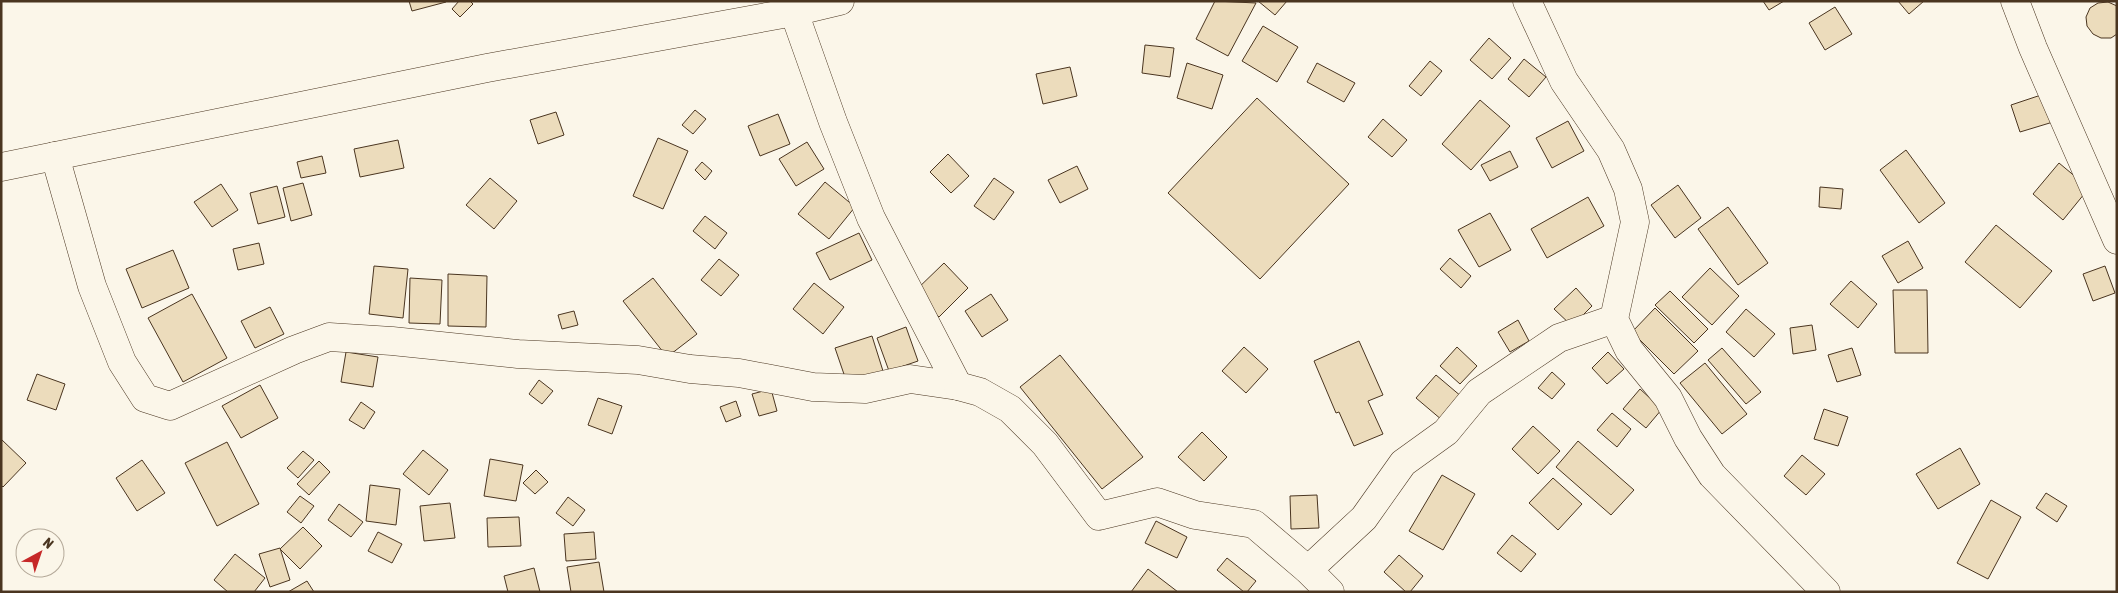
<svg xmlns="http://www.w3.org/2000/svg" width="2118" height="593" viewBox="0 0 2118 593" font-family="'Asap Condensed',sans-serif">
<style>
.building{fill:#ecdcbc;stroke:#4a3520}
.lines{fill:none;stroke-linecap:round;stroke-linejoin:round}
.minor-casing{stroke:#4a3520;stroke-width:29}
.minor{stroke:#fbf6e9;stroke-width:28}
</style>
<rect width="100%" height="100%" fill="#fbf6e9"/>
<!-- building -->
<g class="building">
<path d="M409,1H446V2L412,11Z"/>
<path d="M459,1H470L473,4L460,17L452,9Z"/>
<path d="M1215,1L1256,3L1228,56L1196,39Z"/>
<path d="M1258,1H1287L1275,15Z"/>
<path d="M1763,1H1784L1769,10Z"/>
<path d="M1898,1H1924L1909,14Z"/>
<path d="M2108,2L2117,6V34L2111,38H2101L2093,34L2087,26L2086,17L2090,8L2098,3Z"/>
<path d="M1835,7L1852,34L1825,50L1809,23Z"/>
<path d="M1263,26L1298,47L1277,82L1242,61Z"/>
<path d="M1489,38L1511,58L1492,79L1470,60Z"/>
<path d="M1145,45L1174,48L1170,77L1142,73Z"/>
<path d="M1524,59L1546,77L1529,97L1508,79Z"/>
<path d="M1430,61L1442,71L1421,96L1409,86Z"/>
<path d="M1187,63L1223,75L1212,109L1177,98Z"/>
<path d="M1317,63L1355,83L1344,102L1307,82Z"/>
<path d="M1070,67L1077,96L1043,104L1036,74Z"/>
<path d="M2044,94L2053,122L2020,132L2011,105Z"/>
<path d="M1257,98L1349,184L1260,279L1168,193Z"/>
<path d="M1480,100L1510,126L1471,170L1442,144Z"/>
<path d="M695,110L706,119L693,134L682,125Z"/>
<path d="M556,112L564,135L538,144L530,120Z"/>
<path d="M778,114L790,144L760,156L748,126Z"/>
<path d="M1383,119L1407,140L1392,157L1368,137Z"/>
<path d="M1568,121L1584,151L1552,168L1536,138Z"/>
<path d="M658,138L688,151L663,209L633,196Z"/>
<path d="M398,140L404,168L360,177L354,149Z"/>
<path d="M807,142L824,169L796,186L779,159Z"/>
<path d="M1906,150L1945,203L1919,223L1880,170Z"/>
<path d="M1510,151L1518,167L1490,181L1481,165Z"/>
<path d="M948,154L969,176L951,193L930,172Z"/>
<path d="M322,156L326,173L301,178L297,162Z"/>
<path d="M702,162L712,171L705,180L695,170Z"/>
<path d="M2059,163L2089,188L2063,220L2033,194Z"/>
<path d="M1077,166L1088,189L1060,203L1048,180Z"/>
<path d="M490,178L517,201L494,229L466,205Z"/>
<path d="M994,178L1014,192L994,220L974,206Z"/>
<path d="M825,182L855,207L829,239L798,214Z"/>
<path d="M303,183L312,215L291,221L283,188Z"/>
<path d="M221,184L238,210L212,227L194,202Z"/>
<path d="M1678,185L1701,218L1675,238L1651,205Z"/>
<path d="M277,186L285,217L258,224L250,193Z"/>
<path d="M1820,187L1843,189L1841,209L1819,207Z"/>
<path d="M1588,197L1604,226L1547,258L1531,229Z"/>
<path d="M1728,207L1768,263L1738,285L1698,229Z"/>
<path d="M1490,213L1511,250L1479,267L1458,230Z"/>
<path d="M705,216L727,233L715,249L693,231Z"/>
<path d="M1996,225L2052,271L2020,308L1965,262Z"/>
<path d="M859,233L872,260L830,280L816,253Z"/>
<path d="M1908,241L1923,268L1898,283L1882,256Z"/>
<path d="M259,243L264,264L238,270L233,249Z"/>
<path d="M173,250L189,288L142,308L126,269Z"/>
<path d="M1450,258L1471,276L1461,288L1440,269Z"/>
<path d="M719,259L739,275L721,296L701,280Z"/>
<path d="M944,263L968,288L939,317L914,292Z"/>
<path d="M374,266L408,269L403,318L369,314Z"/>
<path d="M2105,266L2115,293L2093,301L2083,274Z"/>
<path d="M1710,268L1739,296L1712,325L1682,297Z"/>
<path d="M448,274L487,276L486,327L448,326Z"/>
<path d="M410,278L442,280L440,324L409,323Z"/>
<path d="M653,278L697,334L667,357L623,301Z"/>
<path d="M1851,281L1877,304L1858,328L1830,304Z"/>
<path d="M814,283L844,307L823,334L793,309Z"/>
<path d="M1576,288L1592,306L1572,326L1554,309Z"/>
<path d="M1893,290H1927L1928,353H1895Z"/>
<path d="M1670,291L1708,329L1694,343L1655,305Z"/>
<path d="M192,294L227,358L183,382L148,318Z"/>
<path d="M991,294L1008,320L982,337L965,311Z"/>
<path d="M270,307L284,334L255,348L241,321Z"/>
<path d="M1655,308L1698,351L1674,374L1632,332Z"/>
<path d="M1746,309L1775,334L1754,357L1726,332Z"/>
<path d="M574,311L578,325L562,329L558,315Z"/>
<path d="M1518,320L1529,341L1510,352L1498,332Z"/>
<path d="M1812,325L1816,350L1793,354L1790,328Z"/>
<path d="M906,327L918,361L889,371L877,338Z"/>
<path d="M872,336L883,371L847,383L835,348Z"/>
<path d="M1359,341L1383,395L1368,401L1383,434L1354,446L1339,412L1336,413L1314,361Z"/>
<path d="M1244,347L1268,369L1246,393L1222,371Z"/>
<path d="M1457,347L1477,366L1460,384L1440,366Z"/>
<path d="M1722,348L1761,392L1746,404L1708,360Z"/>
<path d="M1852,348L1861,375L1837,382L1828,355Z"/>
<path d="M346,352L378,357L373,387L341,382Z"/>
<path d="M1608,352L1624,369L1607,384L1592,368Z"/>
<path d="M1060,355L1143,457L1102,489L1020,387Z"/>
<path d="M1705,363L1747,414L1722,434L1680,383Z"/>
<path d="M1552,372L1565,384L1552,399L1538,388Z"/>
<path d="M37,374L65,384L56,410L27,400Z"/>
<path d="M1436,375L1462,397L1442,420L1416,398Z"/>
<path d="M539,380L553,391L542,404L529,394Z"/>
<path d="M260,385L278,418L241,438L222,406Z"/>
<path d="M771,389L777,411L759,416L752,394Z"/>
<path d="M1640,389L1662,409L1646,428L1623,409Z"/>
<path d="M598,398L622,406L612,434L588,425Z"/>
<path d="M736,401L741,416L726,422L720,407Z"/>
<path d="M361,402L375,412L364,429L349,420Z"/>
<path d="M1824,409L1848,417L1838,446L1814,439Z"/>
<path d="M1612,413L1631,429L1617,447L1597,430Z"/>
<path d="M1533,426L1560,451L1538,474L1512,449Z"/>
<path d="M1202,432L1227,457L1204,481L1178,457Z"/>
<path d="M1,439L26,463L3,487L1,485Z"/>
<path d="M1578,441L1634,490L1611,515L1556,467Z"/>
<path d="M227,442L259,504L217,526L185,463Z"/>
<path d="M1960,448L1980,484L1938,509L1916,474Z"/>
<path d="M423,450L448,470L429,495L403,474Z"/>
<path d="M303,451L314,460L298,478L287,468Z"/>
<path d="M1802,455L1825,474L1806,495L1784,476Z"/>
<path d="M490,459L523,465L516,501L484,496Z"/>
<path d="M142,460L165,493L137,511L116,478Z"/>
<path d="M319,461L330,472L309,495L297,484Z"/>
<path d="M536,470L548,482L535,494L523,483Z"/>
<path d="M1442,475L1475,494L1443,550L1409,531Z"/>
<path d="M1553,478L1582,504L1558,530L1529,503Z"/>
<path d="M370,485L400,489L396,525L366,521Z"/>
<path d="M2046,493L2067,506L2057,522L2036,508Z"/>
<path d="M1317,495L1319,528L1291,529L1290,496Z"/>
<path d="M300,496L314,506L301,523L287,512Z"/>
<path d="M568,497L585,510L573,526L556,513Z"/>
<path d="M1991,500L2021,517L1988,579L1957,563Z"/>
<path d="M450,503L455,538L424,541L420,506Z"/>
<path d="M339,504L363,522L351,537L328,520Z"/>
<path d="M519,517L521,546L488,547L487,518Z"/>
<path d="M1156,521L1187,537L1177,558L1145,543Z"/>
<path d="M303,527L322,546L300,569L280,549Z"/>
<path d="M378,532L402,544L392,563L368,551Z"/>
<path d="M594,532L596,559L566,561L564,534Z"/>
<path d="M1512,535L1536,554L1521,572L1497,553Z"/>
<path d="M280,548L290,580L270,587L259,554Z"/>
<path d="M235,554L265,578L254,592H228L214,580Z"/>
<path d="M1399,555L1423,576L1410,592H1406L1384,572Z"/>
<path d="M1227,558L1256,581L1247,592H1244L1217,570Z"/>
<path d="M599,562L604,592H571L567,567Z"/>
<path d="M534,568L540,592H508L504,576Z"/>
<path d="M1148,569L1178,592H1131Z"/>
<path d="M307,581L314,592H288Z"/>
</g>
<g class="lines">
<!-- minor casing -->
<g class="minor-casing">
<g id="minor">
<path d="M1527,1L1564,81L1611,150L1628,189L1635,222L1614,319L1629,350L1668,398L1688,438L1712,475L1826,592"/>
<path d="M2015,1L2033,48L2117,240"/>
<path d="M55,156L92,286L122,362L145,398L170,406L294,350L329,337L392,341L518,354L638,360L690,369L739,373L813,387L865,389L910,379L958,386L871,218L833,122L794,12"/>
<path d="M1,167L487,68L794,12L840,1"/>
<path d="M958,386L980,392L1010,409L1045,444L1099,516L1157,502L1195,515L1254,524L1308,570L1330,592"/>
<path d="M1308,570L1364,518L1403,463L1446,432L1479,392L1559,338L1614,319"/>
</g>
</g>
<!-- minor -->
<use href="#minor" class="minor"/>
</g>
<!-- border -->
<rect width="2118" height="593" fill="none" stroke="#4a3520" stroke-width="5"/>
<!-- north arrow -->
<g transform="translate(40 553) rotate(40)"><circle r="24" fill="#fbf6e9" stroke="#b4a999"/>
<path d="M0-4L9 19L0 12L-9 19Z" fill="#c62828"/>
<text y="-8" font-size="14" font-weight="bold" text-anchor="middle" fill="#4a3520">N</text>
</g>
</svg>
